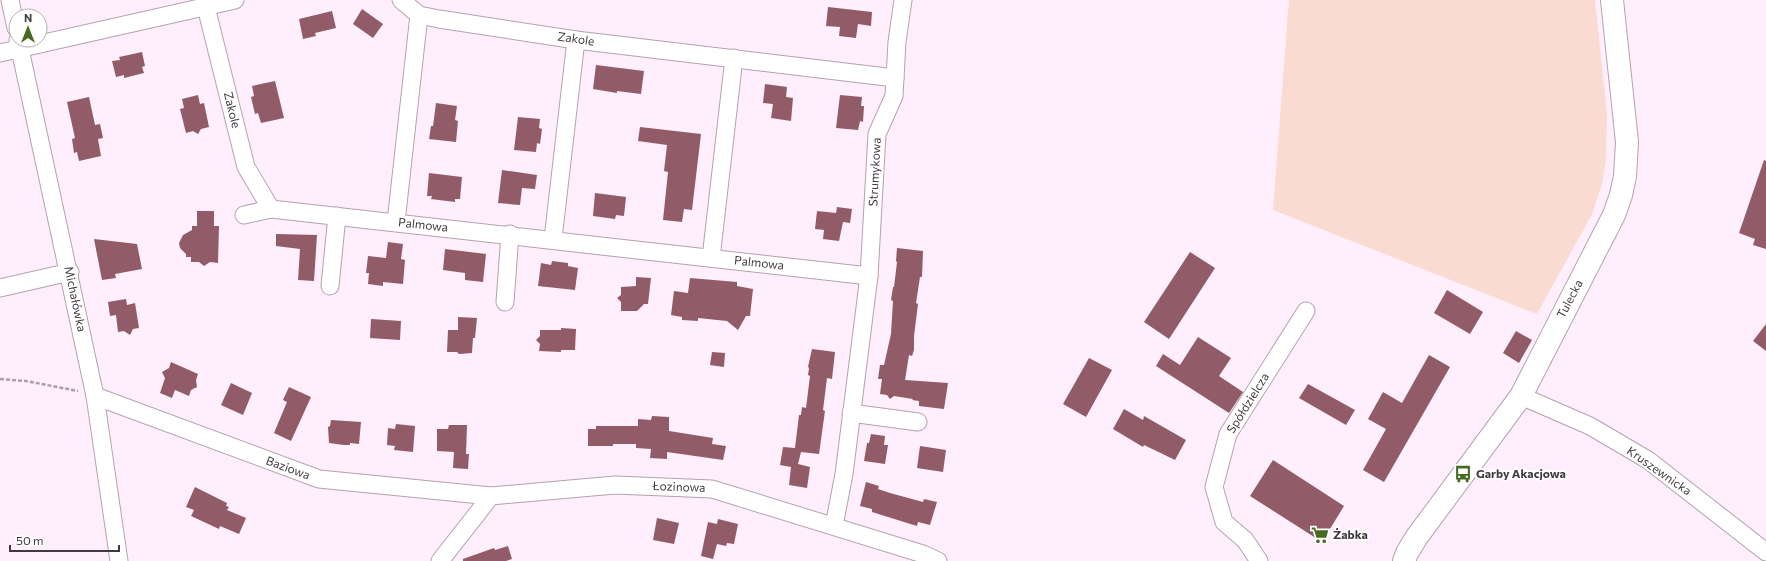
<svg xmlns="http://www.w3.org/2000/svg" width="1766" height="561" viewBox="0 0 1766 561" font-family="Commissioner,sans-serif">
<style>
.green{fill:#f9dbd2}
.building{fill:#915b67}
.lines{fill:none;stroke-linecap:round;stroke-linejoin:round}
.street-casing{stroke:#b5a1b0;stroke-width:19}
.secondary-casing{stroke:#b5a1b0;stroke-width:24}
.path{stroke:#ab9ea8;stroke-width:2.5;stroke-dasharray:4 2;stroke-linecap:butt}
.street{stroke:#fff;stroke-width:17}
.secondary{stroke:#fff;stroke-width:22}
.labels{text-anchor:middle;stroke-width:4;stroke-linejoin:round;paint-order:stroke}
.street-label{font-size:12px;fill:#423940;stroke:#fff}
.poi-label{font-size:12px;font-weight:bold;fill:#423940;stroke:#fff;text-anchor:start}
</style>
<rect width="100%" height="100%" fill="#ffeefb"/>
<!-- green -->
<path class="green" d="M1289,0H1595L1607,114L1606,159L1602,184L1592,214L1537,314L1273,210Z"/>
<!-- building -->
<g class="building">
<path d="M828,7L872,12L871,26L858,24L856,38L839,36L840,27L826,26Z"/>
<path d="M362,9L383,24L373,38L353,24Z"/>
<path d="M332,11L336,28L315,33L316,36L303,39L299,19Z"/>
<path d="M142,52L145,66L142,67L144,73L124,78V75L116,77L112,61L120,60L119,57Z"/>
<path d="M596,65L644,71L641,94L617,91V93L593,89Z"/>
<path d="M275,81L284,118L261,123L258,113L255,114L251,97L254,96L252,86Z"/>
<path d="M765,84L787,87L786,97L793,98L791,121L771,118L773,104L763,103Z"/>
<path d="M198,95L200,104L204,103L209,127L201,129L198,134L193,131L186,133L180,109L184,108L182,99Z"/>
<path d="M840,95L862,97L861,106H864L863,122L860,121L858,130L836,128Z"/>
<path d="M89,97L95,125L100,124L103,138L98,139L101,156L79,161L77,152L74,153L72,139L75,138L67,102Z"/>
<path d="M436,103L457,106L455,120L458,121L456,142L429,139L431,126H433Z"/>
<path d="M518,117L540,119L539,128L542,129L540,144L537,143L536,152L514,150Z"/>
<path d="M640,127L701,134L692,210L684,209L682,222L663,220L668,172L664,171L667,145L638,141Z"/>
<path d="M1764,160L1766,161V249L1753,245L1755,239L1739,233Z"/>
<path d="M502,170L537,175L535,189L522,188L520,205L498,203Z"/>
<path d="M429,173L462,177L460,199H455V202L431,199L432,196H427Z"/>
<path d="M595,193L626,197L624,216L616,215L615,219L593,216Z"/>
<path d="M837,207L852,209L850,223L843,222L839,241L823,239L824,230L815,229L817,211L836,213Z"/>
<path d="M197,211H214V226H219L218,263L210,262L204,266L199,262H191V257H186V254L180,248L179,243L183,235L192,230V226H197Z"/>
<path d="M276,234L317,235L314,281L298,280L300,249L276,246Z"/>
<path d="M94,239L137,244L142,269L115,274L116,278L102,280Z"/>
<path d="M388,242L403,244L401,259L405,260L403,284L383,282V286L368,284L369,273H366L368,256L386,258Z"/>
<path d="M897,248L923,251L922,277H920L916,303L918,304L914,336V350L912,356L909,355L905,380L948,383L944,409L919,406V401L912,400L913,399L894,396L890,399L887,395L880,394L882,379H878L880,365H884L891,334L893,301L891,300L893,287H894L897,262L896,261Z"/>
<path d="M445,249L486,254L483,282L465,280V273L443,270Z"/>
<path d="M1190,252L1215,268L1169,339L1144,322Z"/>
<path d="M552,261L568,263V266L578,268L575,290L538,286L541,263L551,265Z"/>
<path d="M636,277L651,278L648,304H644L637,311H621V302L617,298L621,295V287L636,286Z"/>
<path d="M690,278L737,282V286L753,289L750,316H746L738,330L727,321L698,318V321L682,320V317L671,315L674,291L688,293Z"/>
<path d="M1447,290L1483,312L1470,334L1434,313Z"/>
<path d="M126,299L127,305L135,303L139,328L133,329L130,335L124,331L118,332L116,315L110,316L108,302Z"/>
<path d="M458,317L477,318L475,338H473L472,353L459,354L457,352H447L448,330H458Z"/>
<path d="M371,319L401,321L400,340L370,338Z"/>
<path d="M1766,324V351L1753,341Z"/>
<path d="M561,328L576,329L575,350H561V352L539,351L540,344L536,340L540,336V330H561Z"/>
<path d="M1516,331L1532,340L1519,363L1503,353Z"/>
<path d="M1198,337L1231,358L1219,376L1243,392L1229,413L1156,366L1163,354L1180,365Z"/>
<path d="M812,349L835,352L832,379L827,378L823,410L825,411L819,454L801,452L798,464L810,467L807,488L789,485L791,467L780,465L783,447L795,448L799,415H801L802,407L806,408L810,376L808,375L809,368L808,367Z"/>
<path d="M712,352L725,353L724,367L710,365Z"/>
<path d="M1429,355L1450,367L1384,482L1363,470L1386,429L1368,419L1383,392L1402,403Z"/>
<path d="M1089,358L1112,370L1086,417L1063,404Z"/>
<path d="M171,362L198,374L196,380L197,387L191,390L189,396L175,390L172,398L160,393L165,378L162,372L169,368Z"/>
<path d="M231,383L252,393L243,415L221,405Z"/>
<path d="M1308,384L1355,410L1346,425L1299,398Z"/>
<path d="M289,387L311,397L291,441L274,433L287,402L283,400Z"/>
<path d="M1124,409L1143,420L1144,416L1186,440L1175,460L1144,445L1143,447L1113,429Z"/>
<path d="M652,416L669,417V431L713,438L712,444L726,446L723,460L667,452V459L650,458L651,449L636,448V444H613V446H588V429H596V426H638V419L651,420Z"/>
<path d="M331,420L361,422L359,444L350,443V445H344L329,443L328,427L330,426Z"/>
<path d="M396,424L415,426L413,452L394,450L395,446L387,445L388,428L395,429Z"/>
<path d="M449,425H467L466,454H469L468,469L453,468L454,452L437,451V429H448Z"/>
<path d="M871,434L885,436L884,445H888L885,464L864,461L867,443H869Z"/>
<path d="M920,446L946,450L943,472L917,468Z"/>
<path d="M1273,460L1344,506L1322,542L1250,496Z"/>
<path d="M866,482L879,486L878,489L890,493L923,502L924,499L937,502L930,525L918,522L917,526L904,522L872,512V509L860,506Z"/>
<path d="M195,487L227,503L226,506L229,507L227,510L246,518L239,534L220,526L219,529L191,516L194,510L186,507Z"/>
<path d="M657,518L679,523L674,544L653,540Z"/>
<path d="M718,519L738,524L734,544L727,543L726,546L717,544L713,559L701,556L708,522L717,524Z"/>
<path d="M508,546L512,559L506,561H463V559L494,548L495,550Z"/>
</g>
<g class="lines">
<!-- street casing -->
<g class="street-casing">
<g id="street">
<path d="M10,0L16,28"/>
<path d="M401,0L419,15L439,19L576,40L895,78"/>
<path d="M206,7L246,167L271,209"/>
<path d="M18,40L95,396L119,561"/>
<path d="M0,53L235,0"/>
<path d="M244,215L271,209L869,276"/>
<path d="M396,222L419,15"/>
<path d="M553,239L576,40"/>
<path d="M711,258L734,58"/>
<path d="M330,286L337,216"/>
<path d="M0,288L70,272"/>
<path d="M505,302L510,234"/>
<path d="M95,396L319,479L491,496"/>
<path d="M1521,396L1590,426L1648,460L1766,552"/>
<path d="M851,413L918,422"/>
<path d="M834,526L844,474L869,276L877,134L894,96L897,42L903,0"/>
<path d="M440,561L491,496L615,485L712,489L923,554L938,561"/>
<path d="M1259,561L1245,540L1224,522L1214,487L1228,434L1306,311"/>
</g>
</g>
<!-- secondary casing -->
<g class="secondary-casing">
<path id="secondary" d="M1404,561L1407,553L1416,538L1521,396L1614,215L1621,195L1625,176L1627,142L1612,0"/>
</g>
<!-- path -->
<path class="path" d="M0,379L26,381L78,391"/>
<!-- street -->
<use href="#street" class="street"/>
<!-- secondary -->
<use href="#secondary" class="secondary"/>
</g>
<!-- icons -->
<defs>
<g id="bus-bare" transform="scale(1.38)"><path d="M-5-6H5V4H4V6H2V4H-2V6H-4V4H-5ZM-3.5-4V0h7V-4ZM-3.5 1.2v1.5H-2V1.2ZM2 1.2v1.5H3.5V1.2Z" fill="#476a22" stroke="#fff" stroke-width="2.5" paint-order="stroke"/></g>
<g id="supermarket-bare" transform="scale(1.38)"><path d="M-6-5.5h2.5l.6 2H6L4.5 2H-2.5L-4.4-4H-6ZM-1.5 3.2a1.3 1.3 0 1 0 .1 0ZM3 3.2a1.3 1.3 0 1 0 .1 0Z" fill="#476a22" stroke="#fff" stroke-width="2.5" paint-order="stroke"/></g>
</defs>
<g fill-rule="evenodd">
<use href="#bus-bare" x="1463" y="474"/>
<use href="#supermarket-bare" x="1320" y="535"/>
</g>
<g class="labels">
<!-- street labels -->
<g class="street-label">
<text transform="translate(576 39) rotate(8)" y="4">Zakole</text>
<text transform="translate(232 110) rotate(76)" y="4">Zakole</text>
<text transform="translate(875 172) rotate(-87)" y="4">Strumykowa</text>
<text transform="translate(423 225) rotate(6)" y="4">Palmowa</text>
<text transform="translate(759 263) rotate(6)" y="4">Palmowa</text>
<text transform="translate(75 299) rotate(78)" y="4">Michałówka</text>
<text transform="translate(1570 299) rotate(-62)" y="4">Tulecka</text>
<text transform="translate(1248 403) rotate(-58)" y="4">Spółdzielcza</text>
<text transform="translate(288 468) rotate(20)" y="4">Baziowa</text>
<text transform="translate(1659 471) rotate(35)" y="4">Kruszewnicka</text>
<text transform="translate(679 487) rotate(2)" y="4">Łozinowa</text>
</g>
<!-- poi labels -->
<g class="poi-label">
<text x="1476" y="478">Garby Akacjowa</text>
<text x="1333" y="539">Żabka</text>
</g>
</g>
<!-- north arrow -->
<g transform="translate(28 28)"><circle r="19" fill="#ffffff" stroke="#b3b0b3"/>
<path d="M0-3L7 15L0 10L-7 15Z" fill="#476a22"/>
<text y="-6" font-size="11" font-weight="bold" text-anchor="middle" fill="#423940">N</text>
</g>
<!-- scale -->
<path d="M10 545v6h109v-6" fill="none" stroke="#423940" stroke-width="2"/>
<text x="16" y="545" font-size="12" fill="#423940" stroke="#ffffff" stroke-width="3" paint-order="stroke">50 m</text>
</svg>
